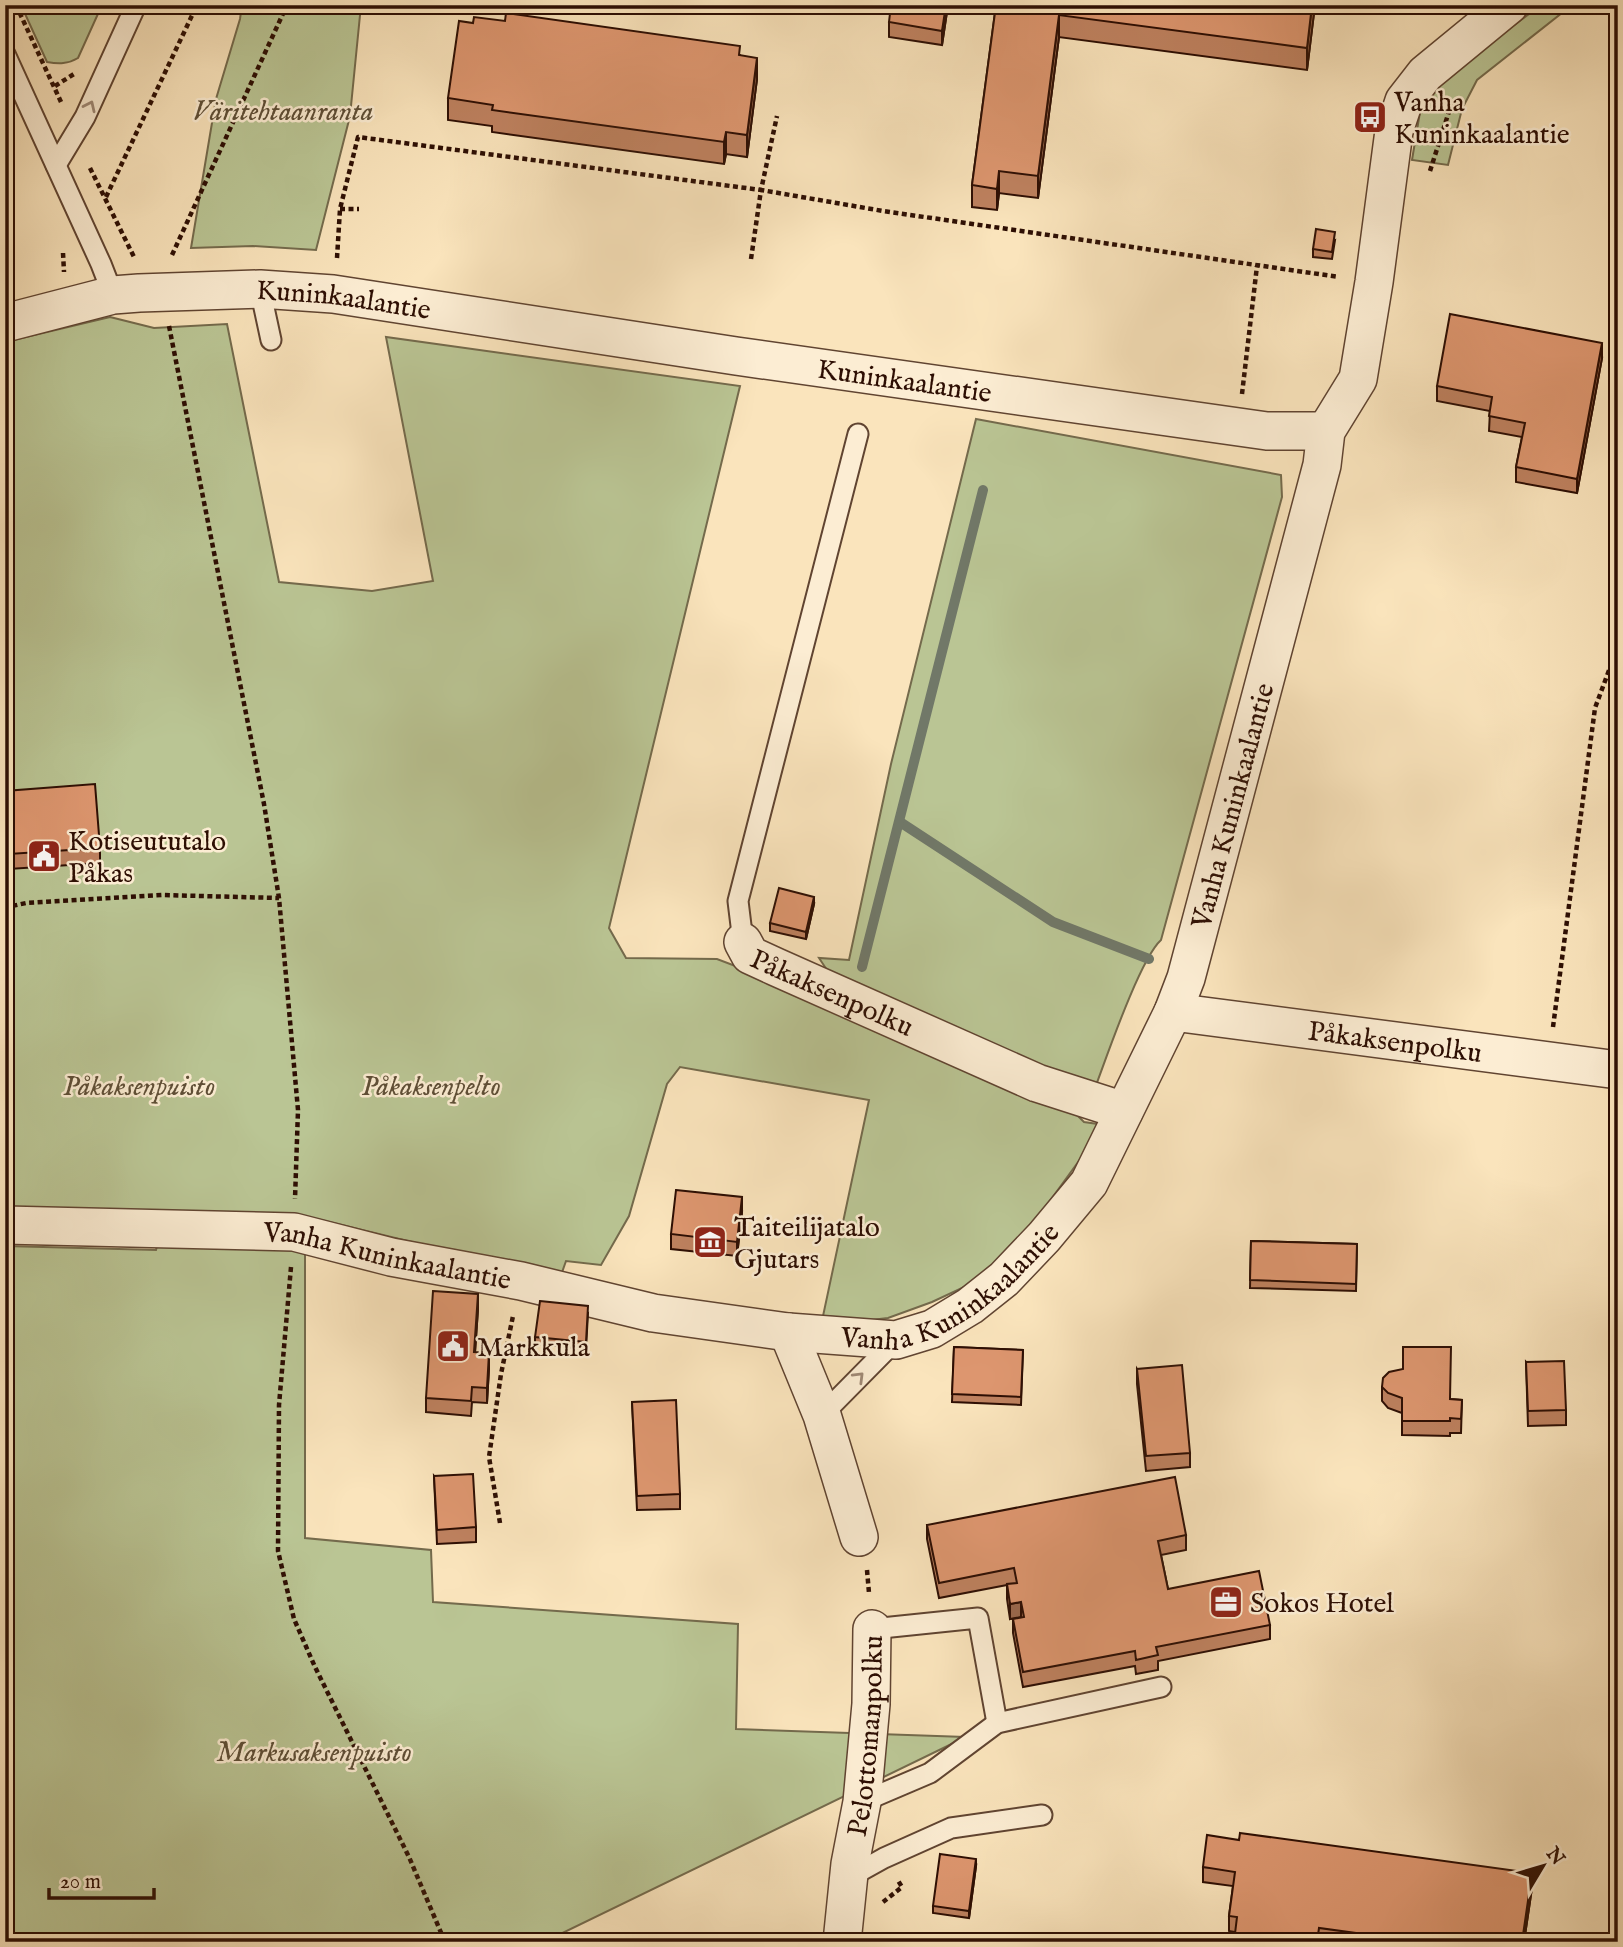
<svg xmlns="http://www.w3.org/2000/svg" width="1623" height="1947" viewBox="0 0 1623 1947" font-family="'IM FELL English',serif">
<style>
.green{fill:#bac594;stroke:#746a4c;stroke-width:2}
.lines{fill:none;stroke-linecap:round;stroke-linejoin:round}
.stream{stroke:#717868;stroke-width:10}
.lane-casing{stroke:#604431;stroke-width:23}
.street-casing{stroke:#604431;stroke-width:40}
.path{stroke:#2d0e03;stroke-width:4.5;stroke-dasharray:5 3.5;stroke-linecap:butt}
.lane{stroke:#fcedd3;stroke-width:19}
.street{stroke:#fcedd3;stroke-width:37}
.wall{fill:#be815f;stroke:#2d0e03;stroke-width:2}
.shaded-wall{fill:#9b694e;stroke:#2d0e03;stroke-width:2}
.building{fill:#dd966f;stroke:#2d0e03;stroke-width:2}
.oneway{stroke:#9f8975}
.labels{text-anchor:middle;stroke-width:5;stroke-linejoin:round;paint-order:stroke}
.poi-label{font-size:28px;fill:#2d0e03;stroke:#fcedd3;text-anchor:start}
.park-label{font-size:28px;font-style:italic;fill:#5e4e36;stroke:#fcedd3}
.street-label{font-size:28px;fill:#2d0e03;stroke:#fcedd3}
</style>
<rect width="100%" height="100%" fill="#fae4bc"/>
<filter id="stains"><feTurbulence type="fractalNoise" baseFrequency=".00286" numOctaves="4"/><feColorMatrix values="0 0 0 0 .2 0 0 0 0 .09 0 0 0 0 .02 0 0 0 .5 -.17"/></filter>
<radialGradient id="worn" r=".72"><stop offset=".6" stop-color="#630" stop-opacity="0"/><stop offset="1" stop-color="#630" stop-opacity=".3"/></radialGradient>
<!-- green -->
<g class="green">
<path d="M21,5H102L78,58C68,64 59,64 47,62Z"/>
<path d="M242,5H361L350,116L316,250L253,246L191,248L216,99L240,19Z"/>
<path d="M1541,5H1572L1477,80L1462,109L1448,165L1412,160L1420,112L1442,79Z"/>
<path d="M110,317L154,328L227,324L279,582L372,591L433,581L386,337L740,386L609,928L626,958L717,959L843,1007L1071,1109L1084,1122L1105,1125L1028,1231L975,1282L932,1302L888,1318L871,1320L823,1316L869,1100L680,1067L667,1084L629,1216L601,1265L566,1261L560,1278L317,1219L5,1213V342Z"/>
<path d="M976,419L1281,475L1282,497L1161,940C1140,959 1107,1056 1095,1088L831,976L819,958L849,960L891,764Z"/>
<path d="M5,1246L156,1250L157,1246L305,1250V1538L431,1550L433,1602L738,1624L736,1729L966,1737L544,1942H5Z"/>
</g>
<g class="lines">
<!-- stream -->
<g class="stream">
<path d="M900,822L1053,922L1149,959"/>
<path d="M862,967L983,490"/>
</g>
<!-- lane casing -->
<g class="lane-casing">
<g id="lane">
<path d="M5,54L101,264L113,295"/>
<path d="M56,165L85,117L136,5"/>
<path d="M260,289L271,340"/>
<path d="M743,942L738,901L858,434"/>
<path d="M822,1415L896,1340"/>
<path d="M872,1629L978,1618L997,1723"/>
<path d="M862,1802L930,1773L997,1723L1161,1687"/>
<path d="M848,1878L884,1858L951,1828L1042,1815"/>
</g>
</g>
<!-- street casing -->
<g class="street-casing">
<g id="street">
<path id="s1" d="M5,323L113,295L139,293L260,289L333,294L736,356L1267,431H1326"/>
<path id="s2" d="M743,942L750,955L776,967L1037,1083L1124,1111"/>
<path id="s3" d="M1173,1012L1618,1070"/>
<path id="s4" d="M5,1225L294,1232L391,1257L521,1281L653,1313L788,1332L896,1340L932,1329L970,1306L1004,1279L1044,1237L1089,1183L1173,1012L1186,978L1322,465L1326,431L1358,379L1374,282L1394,131L1404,101L1425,74L1509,5"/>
<path d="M788,1332L822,1415L859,1537"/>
<path id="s5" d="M842,1942L850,1864L862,1802L871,1704L872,1629"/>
</g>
</g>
<!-- path -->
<g class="path">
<path d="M16,5L61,102"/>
<path d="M5,11L16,6"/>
<path d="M55,86L74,74"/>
<path d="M90,168L134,257"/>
<path d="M1430,171L1453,99"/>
<path d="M106,197L197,5"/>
<path d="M340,209H359"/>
<path d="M63,253L64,272"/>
<path d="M172,255L287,5"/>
<path d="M337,258L340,209L358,137L761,190L777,116"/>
<path d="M751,259L761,190L883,211L1339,277"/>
<path d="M169,326L264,804L279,898L298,1110L295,1199"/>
<path d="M1242,394L1257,266"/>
<path d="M5,910L12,906L26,903L162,895L279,898"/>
<path d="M1553,1027L1595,708L1618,646"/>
<path d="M291,1267L279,1405L278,1551L294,1619L315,1667L409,1857L445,1942"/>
<path d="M500,1523L489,1457L501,1374L513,1316"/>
<path d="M867,1570L869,1593"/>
<path d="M883,1902L902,1887L897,1879"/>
</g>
<!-- lane -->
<use href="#lane" class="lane"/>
<!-- street -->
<use href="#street" class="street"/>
</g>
<!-- wall -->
<g class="wall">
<path d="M948,5L942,45L889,37V22Z"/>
<path d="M996,5H1315L1307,70L1059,37L1038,198L999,193L997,210L972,207V185Z"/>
<path d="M740,55L757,79L747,157L726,154L724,164L492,132V126L448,120V98Z"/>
<path d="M1335,240L1332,259L1313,257V249Z"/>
<path d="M1602,358L1577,493L1516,482V467L1522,437L1489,431L1490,411L1437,401V386Z"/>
<path d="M5,791L100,848V863L9,869L5,812Z"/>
<path d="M814,904L806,939L770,931V923Z"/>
<path d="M742,1212L737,1256L671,1249V1234Z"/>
<path d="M1251,1241L1357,1244L1356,1291L1250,1288Z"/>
<path d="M478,1309L475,1352L489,1368L487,1403L472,1402L471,1416L426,1412V1398Z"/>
<path d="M588,1313L586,1349L535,1344V1337Z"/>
<path d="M954,1347L1023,1350L1021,1405L952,1402Z"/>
<path d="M1526,1362L1566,1410V1425L1528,1426Z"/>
<path d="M1137,1369L1190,1453V1467L1146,1471L1137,1384Z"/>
<path d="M1382,1387L1450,1399L1462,1400L1461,1433H1450V1436L1402,1435V1413L1388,1408L1382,1401Z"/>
<path d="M632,1402L680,1494V1509L637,1510Z"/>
<path d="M434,1476L476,1527V1542L437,1544Z"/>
<path d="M927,1525L1186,1535V1550L1161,1555L1168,1589L1270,1625V1639L1158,1661V1670L1136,1674L1135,1666L1023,1687L1013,1633V1619L1021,1617L1010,1619L1007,1599V1585L939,1598L927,1539Z"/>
<path d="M976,1866L969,1918L933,1913V1906Z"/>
<path d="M1203,1867L1532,1888L1524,1942H1234L1235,1932L1229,1931V1916L1233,1886L1203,1882Z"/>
</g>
<!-- shaded-wall -->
<g class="shaded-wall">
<path d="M946,5H948L942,45V31Z"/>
<path d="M1312,5H1315L1307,70V48Z"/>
<path d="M1059,15V37L1038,198V176Z"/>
<path d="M757,58V79L747,157V135Z"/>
<path d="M726,132V154L724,164V142Z"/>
<path d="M999,171V193L997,210V189Z"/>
<path d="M1602,343V358L1577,493V479Z"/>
<path d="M814,897V904L806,939V932Z"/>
<path d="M742,1197V1212L737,1256V1242Z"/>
<path d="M478,1294V1309L474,1367V1352Z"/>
<path d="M489,1353V1368L487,1403V1388Z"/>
<path d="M1021,1602V1617L1010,1619V1604Z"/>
<path d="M976,1859V1866L969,1918V1911Z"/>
<path d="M1532,1873V1888L1524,1942H1522Z"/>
</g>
<!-- building -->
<g class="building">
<path d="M891,5H946L942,31L889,22Z"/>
<path d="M996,5H1312L1307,48L1059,15L1038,176L999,171L997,189L972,185Z"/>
<path d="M506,13L740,46L739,55L757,58L747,135L726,132L724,142L492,110L493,105L448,98L459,21L473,23L474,17L505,21Z"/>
<path d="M1316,229L1335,232L1332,252L1313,249Z"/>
<path d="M1450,314L1602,343L1577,479L1516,467L1525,423L1489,416L1492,397L1437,386Z"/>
<path d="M95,784L100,848L9,854L5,791Z"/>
<path d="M779,888L814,897L806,932L770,923Z"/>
<path d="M676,1190L742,1197L737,1242L671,1234Z"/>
<path d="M1251,1241L1357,1244L1356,1284L1250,1280Z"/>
<path d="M433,1291L478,1294L474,1352L489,1353L487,1388L472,1387L471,1401L426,1398Z"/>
<path d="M540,1301L588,1306L586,1342L535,1337Z"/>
<path d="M954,1347L1023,1350L1021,1397L952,1394Z"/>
<path d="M1403,1347H1451L1450,1399L1462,1400L1461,1419L1450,1418V1421H1402V1398L1388,1393L1382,1387L1383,1378L1389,1372L1403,1369Z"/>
<path d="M1564,1361L1566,1410L1528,1411L1526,1362Z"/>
<path d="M1182,1365L1190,1453L1146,1456L1137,1369Z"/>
<path d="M676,1400L680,1494L637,1496L632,1402Z"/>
<path d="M473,1474L476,1527L437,1530L434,1476Z"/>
<path d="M1175,1477L1186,1535L1158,1541L1168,1589L1259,1571L1270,1625L1156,1647L1158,1655L1136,1660L1135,1651L1023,1672L1013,1619L1024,1617L1021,1602L1010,1604L1007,1584L1017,1583L1014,1568L939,1583L927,1525Z"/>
<path d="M1240,1833L1532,1873L1522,1942H1413L1414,1941L1319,1928L1317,1942H1234L1237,1917L1229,1916L1235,1872L1203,1867L1207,1835L1239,1840Z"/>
<path d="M940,1854L976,1859L969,1911L933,1906Z"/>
</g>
<!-- one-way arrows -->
<defs><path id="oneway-chevron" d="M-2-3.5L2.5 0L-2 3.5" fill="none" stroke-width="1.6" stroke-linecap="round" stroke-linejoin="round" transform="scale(1.75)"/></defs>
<g class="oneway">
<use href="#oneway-chevron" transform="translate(90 106) rotate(-65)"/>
<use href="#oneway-chevron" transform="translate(859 1377) rotate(-45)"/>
</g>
<!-- icons -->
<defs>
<g id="bus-square" transform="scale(1.75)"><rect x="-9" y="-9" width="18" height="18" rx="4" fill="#8f2418" stroke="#fcedd3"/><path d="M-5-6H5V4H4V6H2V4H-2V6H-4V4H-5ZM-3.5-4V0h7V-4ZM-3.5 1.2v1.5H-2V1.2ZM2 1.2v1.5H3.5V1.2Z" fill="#fff"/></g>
<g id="civic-square" transform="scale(1.75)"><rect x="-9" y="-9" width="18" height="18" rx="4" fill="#8f2418" stroke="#fcedd3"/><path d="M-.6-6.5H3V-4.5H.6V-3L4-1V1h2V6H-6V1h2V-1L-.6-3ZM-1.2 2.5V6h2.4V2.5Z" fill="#fff"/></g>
<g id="museum-square" transform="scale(1.75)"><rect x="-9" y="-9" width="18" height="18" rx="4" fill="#8f2418" stroke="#fcedd3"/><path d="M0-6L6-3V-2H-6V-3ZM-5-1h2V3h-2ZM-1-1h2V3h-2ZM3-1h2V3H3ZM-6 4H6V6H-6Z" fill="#fff"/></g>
<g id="office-square" transform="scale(1.75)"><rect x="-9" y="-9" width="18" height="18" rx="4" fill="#8f2418" stroke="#fcedd3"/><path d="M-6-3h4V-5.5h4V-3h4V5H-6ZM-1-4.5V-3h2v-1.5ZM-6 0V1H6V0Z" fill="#fff"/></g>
</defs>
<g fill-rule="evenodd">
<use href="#bus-square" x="1370" y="117"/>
<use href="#civic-square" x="44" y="856"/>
<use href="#museum-square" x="710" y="1242"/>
<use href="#civic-square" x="453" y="1346"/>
<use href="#office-square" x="1226" y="1602"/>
</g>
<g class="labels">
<!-- poi labels -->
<g class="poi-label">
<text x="1394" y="111">Vanha<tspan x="1394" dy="32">Kuninkaalantie</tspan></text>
<text x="68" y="850">Kotiseututalo<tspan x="68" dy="32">Påkas</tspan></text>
<text x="734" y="1236">Taiteilijatalo<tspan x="734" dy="32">Gjutars</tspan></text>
<text x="477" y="1356">Markkula</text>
<text x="1250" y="1612">Sokos Hotel</text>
</g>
<!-- park labels -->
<g class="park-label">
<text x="283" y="120">Väritehtaanranta</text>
<text x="139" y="1095">Påkaksenpuisto</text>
<text x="431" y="1095">Påkaksenpelto</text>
<text x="314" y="1761">Markusaksenpuisto</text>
</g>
<!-- street labels -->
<g class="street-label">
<text dy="10" stroke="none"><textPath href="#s1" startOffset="343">Kuninkaalantie</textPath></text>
<text dy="10" stroke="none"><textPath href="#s1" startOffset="910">Kuninkaalantie</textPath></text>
<text dy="10" stroke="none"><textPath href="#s4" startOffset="1561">Vanha Kuninkaalantie</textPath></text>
<text dy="10" stroke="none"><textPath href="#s2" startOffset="105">Påkaksenpolku</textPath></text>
<text dy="10" stroke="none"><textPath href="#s3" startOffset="224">Påkaksenpolku</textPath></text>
<text dy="10" stroke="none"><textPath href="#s4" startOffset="385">Vanha Kuninkaalantie</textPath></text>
<text dy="10" stroke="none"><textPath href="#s4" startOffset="973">Vanha Kuninkaalantie</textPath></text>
<text dy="10" stroke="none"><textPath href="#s5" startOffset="208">Pelottomanpolku</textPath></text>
</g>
</g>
<!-- margin -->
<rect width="1623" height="1947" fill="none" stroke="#fae4bc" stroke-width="28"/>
<rect x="7" y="7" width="1609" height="1933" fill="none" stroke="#2d0e03" stroke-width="3.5"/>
<rect x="14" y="14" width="1595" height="1919" fill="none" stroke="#2d0e03" stroke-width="2"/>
<!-- north arrow -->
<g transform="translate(1543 1866) rotate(52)" stroke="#fcedd3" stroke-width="5" paint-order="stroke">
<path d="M0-5L12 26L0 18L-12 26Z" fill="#2d0e03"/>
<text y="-10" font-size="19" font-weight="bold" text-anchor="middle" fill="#2d0e03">N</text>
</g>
<!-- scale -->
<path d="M49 1888v10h105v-10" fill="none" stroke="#2d0e03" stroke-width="3.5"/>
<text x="60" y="1888" font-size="21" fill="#2d0e03" stroke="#fcedd3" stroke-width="5" paint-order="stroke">20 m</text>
<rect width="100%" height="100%" filter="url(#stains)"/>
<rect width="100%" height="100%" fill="url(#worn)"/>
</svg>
